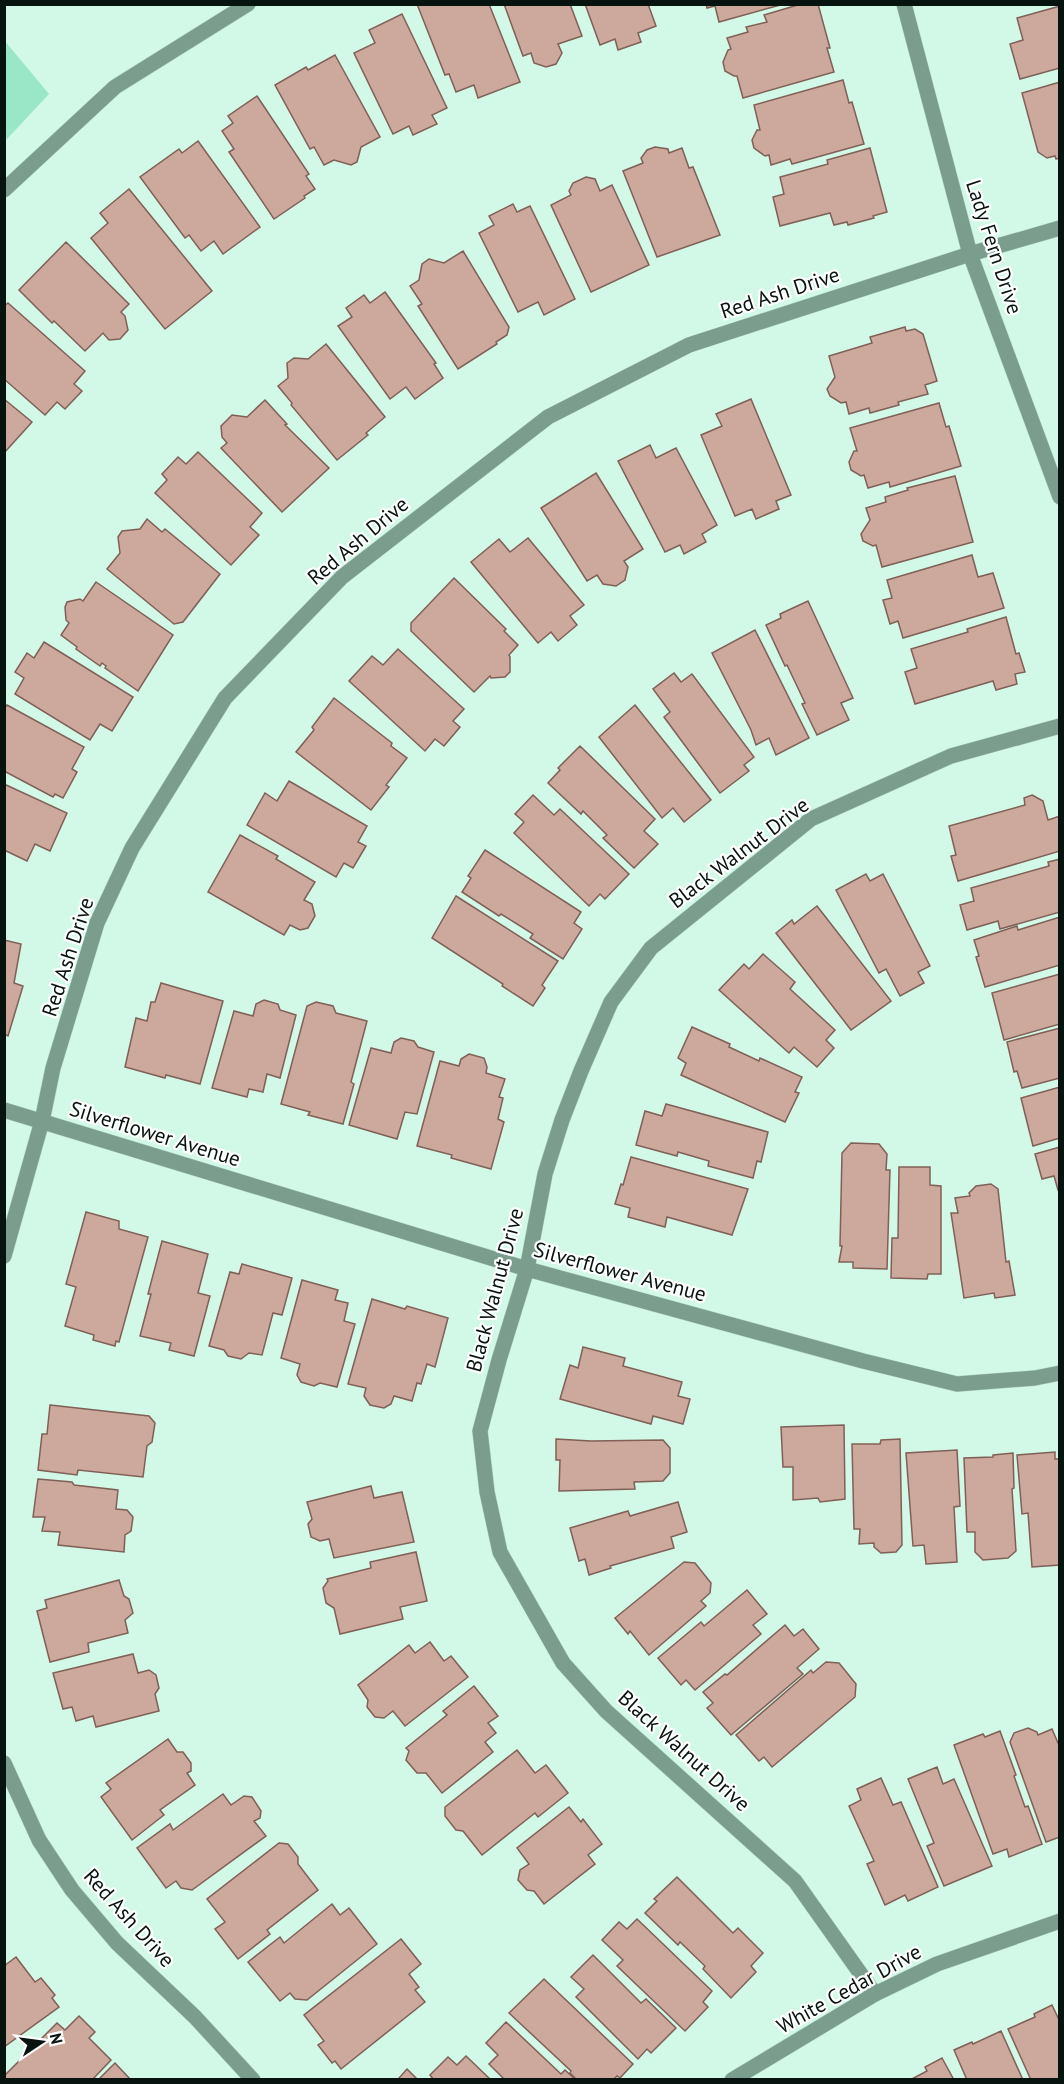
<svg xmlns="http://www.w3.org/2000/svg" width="1064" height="2084" viewBox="0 0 1064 2084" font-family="'PT Sans',sans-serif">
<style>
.green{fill:#9ae7c8}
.building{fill:#cca89d;stroke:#806056;stroke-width:1.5}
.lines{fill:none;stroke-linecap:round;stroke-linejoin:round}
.street-casing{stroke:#b1d3c4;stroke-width:16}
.street{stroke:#7a9d8e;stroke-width:15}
.labels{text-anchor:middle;stroke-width:4.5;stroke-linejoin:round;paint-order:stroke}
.street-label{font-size:21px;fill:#06130e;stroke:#fff}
</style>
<rect width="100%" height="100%" fill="#d2f8e7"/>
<!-- green -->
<path class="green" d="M4,40L49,94L5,141H4Z"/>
<!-- building -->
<g class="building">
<path d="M417,4H489L520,82L478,98L474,85L456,92L449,74L445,75Z"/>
<path d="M504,4H570L582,36L558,44L562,53L556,64L546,67L534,63L531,53L523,56Z"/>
<path d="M585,4H648L656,26L638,33L641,42L618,50L615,39L600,45Z"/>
<path d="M706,4H784L719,22L715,6L707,8Z"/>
<path d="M801,4H818L830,48H827L834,72L743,98L737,76H734L725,71L723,62L728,50L731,49L727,38L748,32L746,27L767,22L764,15Z"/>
<path d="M1060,6V68L1020,79L1010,44L1023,40L1017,18Z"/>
<path d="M402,14L447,108L432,115L437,124L413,135L409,126L393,134L354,53L375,43L369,30Z"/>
<path d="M335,55L380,137L361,147L357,162L351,165L334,160L324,165L314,147L310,149L275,85L306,67L308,70Z"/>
<path d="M843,80L849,103L852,102L864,144L792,164L790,159L771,165L769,155L765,156L754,148L752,140L757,130H760L754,105Z"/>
<path d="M1060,82V158L1056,159L1055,156L1047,158L1038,152L1022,93Z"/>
<path d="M257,96L309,174L306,176L315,189L304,196L305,198L274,219L229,152L234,149L222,131L233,123L228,116Z"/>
<path d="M198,141L260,227L223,254L214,241L201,251L189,235L185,238L140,177L179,149L182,153Z"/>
<path d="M655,147L668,149L669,153L682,148L689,168L693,167L720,235L657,257L623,171L643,163L641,158L647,150Z"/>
<path d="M870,148L887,212L873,216L874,218L848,225L847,222L834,225L830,213L780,226L773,197L784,194L780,177L828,164L827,160Z"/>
<path d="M586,177L595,179L600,191L612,185L649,265L591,292L551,205L571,195L569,191L573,183Z"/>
<path d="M129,189L212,291L165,329L91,238L108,223L100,213Z"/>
<path d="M513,204L517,212L530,206L575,299L544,315L538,302L518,312L479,233L494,225L489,216Z"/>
<path d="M66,242L129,304L121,312L125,316L128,330L120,339L109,340L103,333L85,351L54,321L52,323L19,290Z"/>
<path d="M463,251L509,327L507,335L496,342L497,344L458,369L418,306L422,304L410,286L419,280L422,264L429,259L444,263Z"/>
<path d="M385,292L436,363L434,364L443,378L415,399L406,387L390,399L338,326L352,317L346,308L364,295L370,303Z"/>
<path d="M8,303L85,371L74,384L82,391L65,409L57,402L45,415L4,379V306Z"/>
<path d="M905,327L906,331L915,329L923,334L937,381L925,385L928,394L898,402L899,405L870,413L869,408L849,414L846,402L841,403L830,396L827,389L835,377L829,356L872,343L870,337Z"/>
<path d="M326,344L385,417L366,433L368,435L337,460L291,405L292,403L278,386L288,378L287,363L294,358L308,359Z"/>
<path d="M4,399L32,422L4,453Z"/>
<path d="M751,399L791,495L776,501L779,509L756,519L752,509L735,516L701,435L722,426L716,414Z"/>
<path d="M265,400L287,424L285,425L329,468L282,512L221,448L227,443L222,437L221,426L232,415L247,417Z"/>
<path d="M939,403L946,427L949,426L961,466L890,487L889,482L868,488L864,475L861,476L851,470L849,462L854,451H857L850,428Z"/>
<path d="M650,445L656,458L676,448L717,525L702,534L706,542L684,554L680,545L665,552L618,461Z"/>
<path d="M198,452L262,513L250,527L259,535L231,565L155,493L167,480L162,474L178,457L186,464Z"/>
<path d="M596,473L643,549L624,561L628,567L625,580L616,586L603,584L597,575L587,581L541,508Z"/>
<path d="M955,476L973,542L882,567L876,545L873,546L863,541L861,534L870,520L866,508L886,502L885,497L908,490L907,488Z"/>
<path d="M147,519L162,532L165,529L220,574L183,622L174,624L107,569L120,553L118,537L122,531L140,529Z"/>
<path d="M528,538L584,605L570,616L577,625L558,641L551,632L538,643L471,562L499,539L510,552Z"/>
<path d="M972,555L978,577L993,573L1004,608L903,638L898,621L890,624L883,600L892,598L887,580Z"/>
<path d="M454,578L506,629L504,631L518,645L509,655L510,657V672L505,677L491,678L490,676L474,692L411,631V623Z"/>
<path d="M96,582L173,635L138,691L105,668L106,666L102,663L100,666L76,649L77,647L61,635L69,623L66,620L65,607L67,602L80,599L83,601Z"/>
<path d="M808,601L853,698L841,703L849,720L817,735L802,704L805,703L787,665L785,666L766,625L781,618L780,614Z"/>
<path d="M1006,617L1016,654L1019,653L1025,672L1015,674L1017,684L996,690L993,681L915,704L905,672L917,668L911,649L968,632L967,629Z"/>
<path d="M755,630L809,738L776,755L769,738L756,745L751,730L712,653Z"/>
<path d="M44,642L133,697L112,731L100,724L90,740L15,694L24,678L15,672L27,653L34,658Z"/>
<path d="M398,649L464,709L453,721L460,727L444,746L435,739L425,751L349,681L372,656L383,665Z"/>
<path d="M674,673L681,682L692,674L754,757L744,765L749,771L720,793L664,717L670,712L653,689Z"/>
<path d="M334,698L392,743L391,746L407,758L386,785L389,787L371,810L296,752L314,730L312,727Z"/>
<path d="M7,705L84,747L72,769L77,772L63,798L55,794L53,797L4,771V709Z"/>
<path d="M635,705L711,800L684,822L673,808L662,818L599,737Z"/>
<path d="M580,746L655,819L644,831L658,844L634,868L603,838L607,835L583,811L581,814L548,783L560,770L558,768Z"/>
<path d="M289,781L367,826L358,842L366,846L353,868L344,863L336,877L247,825L265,793L277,801Z"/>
<path d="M4,784L67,813L50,851L35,844L27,861L4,850Z"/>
<path d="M533,795L554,815L560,809L629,874L605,899L600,894L589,906L514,833L524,822L515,814Z"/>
<path d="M1032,795L1043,801L1048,820L1060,816V851L958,881L951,856L956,855L949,826L1025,805L1024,798Z"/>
<path d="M240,835L278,856L276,859L315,882L304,900L312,904L315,916L308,928L300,930L290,925L284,935L208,892Z"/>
<path d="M485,850L581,912L574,923L582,929L563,959L530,938L533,934L501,914L499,916L462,892L471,878L468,876Z"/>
<path d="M1060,859V912L1000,929L998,921L967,930L960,905L974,901L971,888L1049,866L1048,862Z"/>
<path d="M866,874L870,881L883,874L930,966L918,972L924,983L900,996L886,969L879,973L836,890Z"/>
<path d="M456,896L558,961L542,985L545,988L533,1006L502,986L503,984L432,938Z"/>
<path d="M817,906L891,1001L851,1030L776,933L792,920L794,924Z"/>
<path d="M1060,917V965L985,987L976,957L979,956L974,940L1017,926L1018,930Z"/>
<path d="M4,940L21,944L14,983L23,986L8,1036L4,1034Z"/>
<path d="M763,954L795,982L790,989L835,1030L826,1040L834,1048L817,1067L794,1047L789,1053L719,990L744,964L749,969Z"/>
<path d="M1060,974V1024L1004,1040L992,993Z"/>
<path d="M161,983L223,1001L200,1084L166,1075L165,1078L125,1067L136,1018L147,1021L151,1002H155Z"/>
<path d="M264,1000L278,1004L280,1010L296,1015L280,1078L267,1074L263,1092L249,1089L247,1097L212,1088L234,1011L253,1016L256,1004Z"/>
<path d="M316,1002L333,1006L336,1013L367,1021L351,1082L354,1084L343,1124L308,1115L310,1112L281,1104L307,1006Z"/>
<path d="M692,1027L730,1044L729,1047L759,1061L760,1058L802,1077L795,1092L799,1093L785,1122L681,1075L686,1063L678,1058Z"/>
<path d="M1060,1028V1078L1022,1088L1017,1071L1014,1072L1007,1042Z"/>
<path d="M401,1038L414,1041L418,1047L434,1052L417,1114L405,1112L397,1139L349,1125L371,1048L391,1053L394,1042Z"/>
<path d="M469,1054L484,1058L487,1067L486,1073L505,1079L499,1097L503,1098L498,1119L504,1122L491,1169L451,1158L452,1155L417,1146L440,1061L459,1066L461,1059Z"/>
<path d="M1060,1087V1138L1033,1146L1021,1098Z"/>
<path d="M666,1104L768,1132L761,1162L757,1161L753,1178L708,1166L709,1161L678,1152L677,1156L636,1145L645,1111L662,1116Z"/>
<path d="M851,1143L879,1144L887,1154L886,1170H890L887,1269L853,1268V1262H839L842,1246H840L842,1153Z"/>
<path d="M1060,1147V1189L1058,1190L1054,1176L1042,1179L1035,1154Z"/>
<path d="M631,1157L748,1189L732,1235L667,1217L665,1227L628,1217L630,1208L615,1204L621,1184L623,1185Z"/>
<path d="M899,1167H930V1185L941,1186V1274H928L927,1279L891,1278L892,1238H898Z"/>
<path d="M991,1184L998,1189L1006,1262L1009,1261L1015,1295L995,1298L994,1293L964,1298L951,1213H958L955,1198L970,1196L969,1193L976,1186Z"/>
<path d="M86,1212L119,1221V1229L148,1237L119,1342L116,1341L115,1346L93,1340L94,1335L65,1326L76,1287L66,1284Z"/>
<path d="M162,1241L208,1254L198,1293L210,1296L194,1356L169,1350L171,1343L140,1336L151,1294H148Z"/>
<path d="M242,1264L292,1278L282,1315L273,1313L262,1355L249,1353L241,1359L228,1356L224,1350L209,1346L230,1272L239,1274Z"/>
<path d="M302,1280L338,1290L335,1300L348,1303L344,1321L355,1324L337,1387L320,1383L314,1386L301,1382L297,1375L300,1364L281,1358Z"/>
<path d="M372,1299L405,1309L407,1306L448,1318L435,1367L427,1364L421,1384L417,1383L412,1401L394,1396L391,1404L384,1408L370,1405L364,1396L366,1388L348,1384Z"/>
<path d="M583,1347L625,1358L623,1366L682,1382L678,1396L690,1399L683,1424L653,1416L651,1424L560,1399L570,1365L578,1368Z"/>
<path d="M50,1405L149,1416L155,1423L152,1442L147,1446L143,1477L78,1470L77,1475L38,1470L42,1434H47Z"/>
<path d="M844,1425L845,1499L820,1502L818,1498L793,1500V1467H783L781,1427Z"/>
<path d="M556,1439L591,1441L663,1440L670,1448V1473L663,1481L634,1482L635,1489L559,1491L560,1460H556Z"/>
<path d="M900,1439L902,1545L896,1552L881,1553L874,1547V1543L859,1544L860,1529H854L852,1444H880L881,1440Z"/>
<path d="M957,1450L960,1506L954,1507L957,1562L926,1564L924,1545L913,1546L906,1453Z"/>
<path d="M1055,1452V1459H1060V1565L1032,1567L1028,1513L1022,1514L1017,1455Z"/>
<path d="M1013,1453L1014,1488L1012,1489L1016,1551L1008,1558L983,1560L975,1552V1532H967L964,1458L993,1457V1455Z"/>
<path d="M38,1479L72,1482L74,1485L118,1490L116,1509L127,1510L133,1517L131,1531L125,1535L124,1552L58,1545L60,1532L42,1531L45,1517H33Z"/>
<path d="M371,1486L374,1498L402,1492L414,1542L334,1558L329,1539L320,1541L311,1537L308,1524L312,1519L307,1502Z"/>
<path d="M678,1502L687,1532L671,1537L674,1548L610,1566L611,1568L589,1575L585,1559L579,1561L570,1528L628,1511L630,1516Z"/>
<path d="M416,1552L427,1601L400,1607L403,1619L340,1634L334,1608L326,1603L323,1588L328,1581L327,1579L371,1568L370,1562Z"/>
<path d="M684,1562L695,1563L711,1583L710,1593L701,1601L706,1606L649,1655L630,1631L628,1634L615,1618Z"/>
<path d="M119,1580L124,1596L129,1599L133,1613L125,1620L128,1633L88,1643L89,1652L50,1662L37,1611L47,1608L45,1600Z"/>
<path d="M747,1590L767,1614L753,1625L761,1634L695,1690L686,1680L681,1685L658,1658L701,1622L704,1626Z"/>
<path d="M785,1625L794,1636L803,1629L819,1649L797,1668L803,1674L731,1735L707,1708L713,1703L703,1692L725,1674L727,1675Z"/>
<path d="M430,1642L444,1661L451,1656L468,1677L405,1726L393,1711L384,1718L375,1717L367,1707L368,1700L358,1685L409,1645L415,1653Z"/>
<path d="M133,1654L138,1673L149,1670L156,1675L159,1688L155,1694L159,1711L96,1727L93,1716L76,1721L72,1707L63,1709L53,1673Z"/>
<path d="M826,1662L839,1663L856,1684L855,1697L772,1767L764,1757L759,1761L736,1735L811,1670L813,1673Z"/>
<path d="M474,1686L498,1716L488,1723L496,1733L485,1742L493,1752L442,1793L426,1773H417L406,1760L409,1751L406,1748L447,1715L443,1711Z"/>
<path d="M1028,1728L1037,1732L1038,1735L1052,1729L1058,1743H1060V1837L1046,1842L1010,1742L1014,1733Z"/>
<path d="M1000,1731L1016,1775L1014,1776L1025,1807L1028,1806L1042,1844L1009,1857L1007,1849L993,1854L954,1745L983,1734L985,1737Z"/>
<path d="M168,1739L177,1752H183L191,1763V1771L187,1773L195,1785L160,1810L164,1815L132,1840L101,1797L111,1789L106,1783Z"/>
<path d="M517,1750L535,1773L546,1765L568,1793L538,1817L535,1813L482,1855L463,1831L456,1830L445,1816V1807Z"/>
<path d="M937,1767L943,1784L954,1779L992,1866L944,1886L927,1846L934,1843L908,1779Z"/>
<path d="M881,1778L893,1805L901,1802L938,1887L908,1901L905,1895L885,1905L867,1864L874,1861L849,1806L861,1800L857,1789Z"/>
<path d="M223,1794L231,1805L244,1796L252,1797L261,1811L260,1818L254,1821L266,1836L192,1890L181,1888L176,1881L166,1888L137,1848L170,1824L173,1830Z"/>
<path d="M569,1807L581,1822L583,1819L602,1844L588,1855L595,1864L544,1904L534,1891L527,1890L518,1880L520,1870L529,1864L517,1848Z"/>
<path d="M279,1843L288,1844L298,1857V1864L318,1890L267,1930L270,1934L238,1959L215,1929L225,1922L207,1899Z"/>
<path d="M677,1877L733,1933L738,1928L763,1953L751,1966L756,1972L731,1998L703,1969L705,1966L680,1942L678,1945L645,1913L657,1901L654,1899Z"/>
<path d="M332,1904L340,1915L349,1908L377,1944L307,2000L295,1999L290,1993L280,2001L248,1962L280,1937L284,1943Z"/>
<path d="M637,1919L712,1991L703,2002L708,2007L685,2031L617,1966L623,1960L602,1940L619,1922L627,1929Z"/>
<path d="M401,1939L421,1964L409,1974L419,1987L415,1990L425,2002L341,2069L335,2061L332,2063L318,2045L324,2041L304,2015Z"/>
<path d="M593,1955L641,2003L646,1999L676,2028L651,2053L647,2049L638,2059L576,1997L584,1989L571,1977Z"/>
<path d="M16,1957L35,1982L41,1978L55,1995L52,1998L59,2007L4,2047V1966Z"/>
<path d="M544,1979L633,2064L620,2078L617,2076L613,2080H577L570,2073L571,2071L509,2013Z"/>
<path d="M1052,2005L1060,2022V2080H1031L1008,2029L1035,2017L1034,2014Z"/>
<path d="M79,2016L95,2032L89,2038L111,2060L92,2080H4V2076L57,2023L65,2030Z"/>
<path d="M506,2022L561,2074L565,2070L576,2080H505L489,2064L498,2055L486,2043Z"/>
<path d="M1001,2031L1023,2080H967L954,2050L972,2042L973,2044Z"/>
<path d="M466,2056L491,2080H434L430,2075L448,2057L457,2065Z"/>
<path d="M942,2058L954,2080H910L927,2071L925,2067Z"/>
<path d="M115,2063L131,2080H98Z"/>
<path d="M407,2069L418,2080H400L399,2078Z"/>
</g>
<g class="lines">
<!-- street casing -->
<g class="street-casing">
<g id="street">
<path d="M904,4L970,254L1060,497"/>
<path d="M4,190L115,87L248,4"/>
<path d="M4,1110L527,1269L863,1361L957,1384L1035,1378L1060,1373"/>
<path d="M4,1256L42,1121L53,1068L97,923L132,848L225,698L342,577L548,417L689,345L970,254L1060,228"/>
<path d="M4,1763L39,1840L72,1890L117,1943L195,2017L253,2080"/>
<path d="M875,1994L795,1881L606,1711L563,1663L500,1552L487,1492L480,1431L499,1360L527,1269L545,1174L562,1120L581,1071L611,1002L651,948L811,819L951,756L1060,726"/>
<path d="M732,2080L875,1994L937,1964L1060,1921"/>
</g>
</g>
<!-- street -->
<use href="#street" class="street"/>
</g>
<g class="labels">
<!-- street labels -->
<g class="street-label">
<text transform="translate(994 247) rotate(72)" y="7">Lady Fern Drive</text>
<text transform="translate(780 293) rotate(-18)" y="7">Red Ash Drive</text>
<text transform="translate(358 541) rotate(-40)" y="7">Red Ash Drive</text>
<text transform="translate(739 853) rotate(-37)" y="7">Black Walnut Drive</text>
<text transform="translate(68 957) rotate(-72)" y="7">Red Ash Drive</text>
<text transform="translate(155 1134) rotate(17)" y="7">Silverflower Avenue</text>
<text transform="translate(620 1272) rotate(15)" y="7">Silverflower Avenue</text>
<text transform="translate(495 1290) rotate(-75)" y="7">Black Walnut Drive</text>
<text transform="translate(684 1751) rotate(42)" y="7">Black Walnut Drive</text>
<text transform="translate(129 1918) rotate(48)" y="7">Red Ash Drive</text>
<text transform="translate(849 1989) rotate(-29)" y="7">White Cedar Drive</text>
</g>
</g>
<!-- border -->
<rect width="1064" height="2084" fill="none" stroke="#06130e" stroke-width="12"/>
<!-- north arrow -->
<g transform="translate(42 2042) rotate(77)" stroke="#ffffff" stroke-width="4.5" paint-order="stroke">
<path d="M0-4.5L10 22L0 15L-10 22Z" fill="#06130e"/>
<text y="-9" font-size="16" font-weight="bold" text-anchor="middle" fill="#06130e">N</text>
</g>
</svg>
